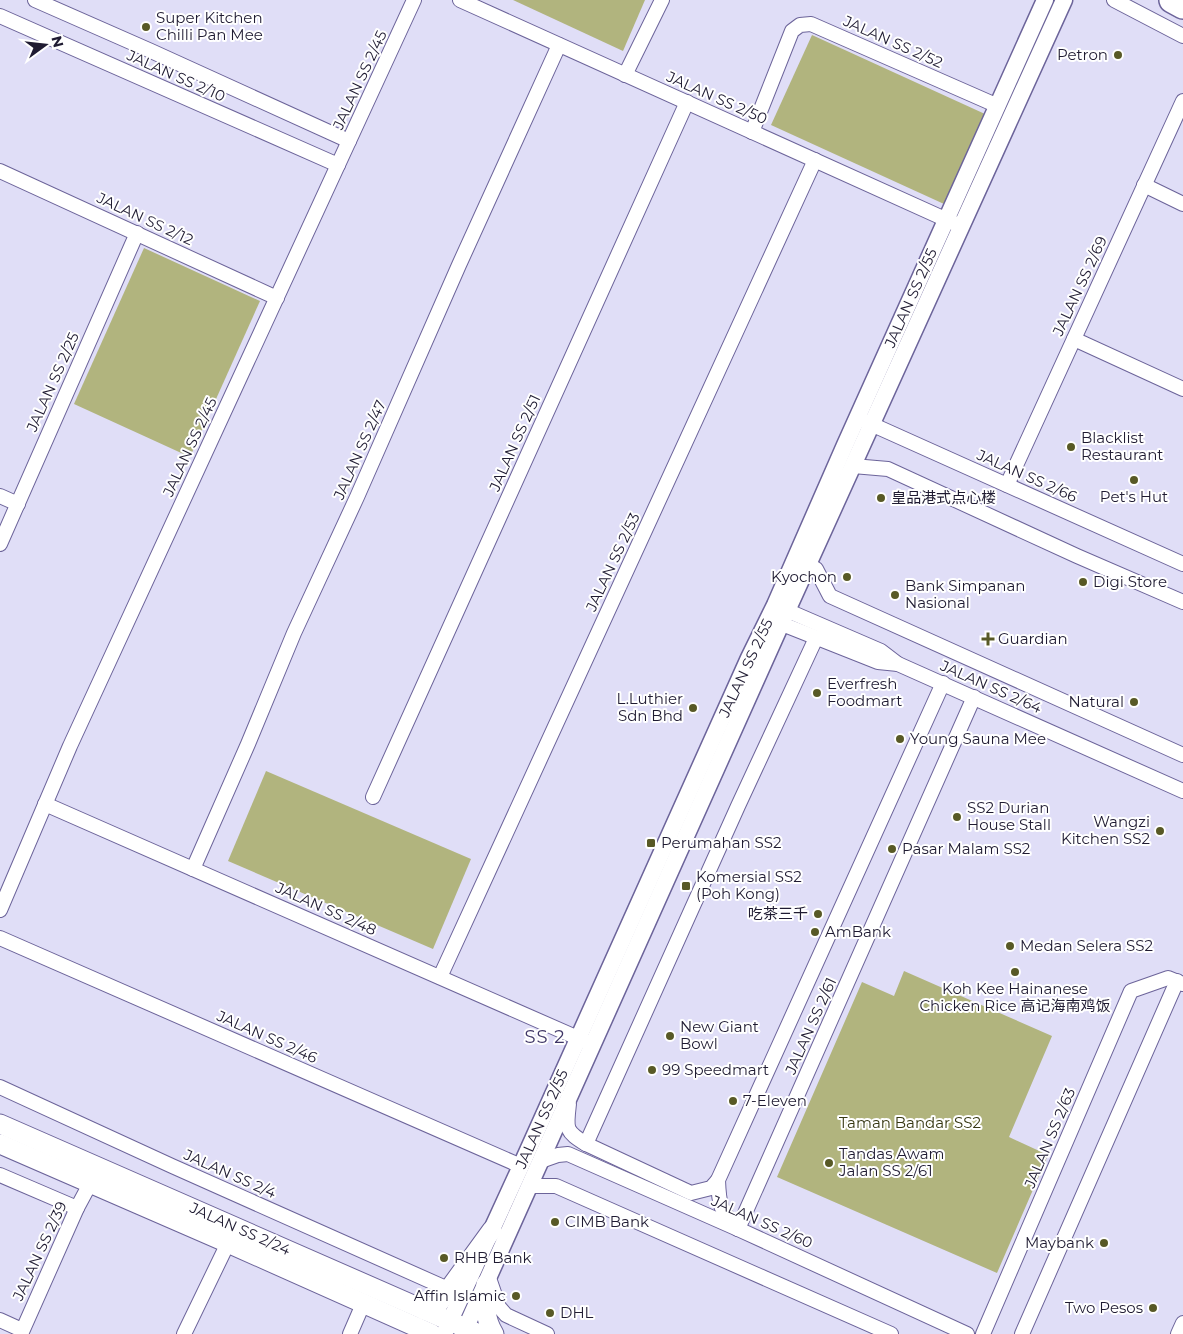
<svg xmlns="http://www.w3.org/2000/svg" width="1183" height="1334" viewBox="0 0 1183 1334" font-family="Montserrat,'Noto Sans SC',sans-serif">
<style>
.green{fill:#b1b47e}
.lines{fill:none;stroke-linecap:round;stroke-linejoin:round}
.minor-casing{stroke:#6c649a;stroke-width:16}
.tertiary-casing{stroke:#6c649a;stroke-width:19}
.secondary-casing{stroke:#6c649a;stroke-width:21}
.motorway-casing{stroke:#6c649a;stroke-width:28}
.minor{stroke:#fff;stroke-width:14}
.tertiary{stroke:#fff;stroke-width:16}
.secondary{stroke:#fff;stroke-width:19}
.motorway{stroke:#fff;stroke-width:25}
.poi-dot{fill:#585926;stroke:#fff;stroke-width:2}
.labels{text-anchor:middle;stroke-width:4;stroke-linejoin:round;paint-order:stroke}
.poi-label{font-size:15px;fill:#1f1b32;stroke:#fff;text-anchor:start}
.street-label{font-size:15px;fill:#1f1b32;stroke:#fff}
.park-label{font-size:15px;fill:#373813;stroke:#fff}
.quarter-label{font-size:18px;letter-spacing:1px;fill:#3f3667;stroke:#fff}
</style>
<rect width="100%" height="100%" fill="#e0def7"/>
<!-- green -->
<g class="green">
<path d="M513,0H645L623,51Z"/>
<path d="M812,35L985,114L944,204L771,125Z"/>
<path d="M144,248L260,301L190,457L74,404Z"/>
<path d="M266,771L471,859L433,949L228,861Z"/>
<path d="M904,971L1052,1036L1009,1137L1048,1155L997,1273L777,1177L862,982L894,996Z"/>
</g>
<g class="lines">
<!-- minor casing -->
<g class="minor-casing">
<g id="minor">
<path d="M35,0L151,51L349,141"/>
<path d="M460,0L956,224"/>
<path d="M1114,0L1183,36"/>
<path d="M0,16L338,165"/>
<path d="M625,75L662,0"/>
<path d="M752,132L792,31L800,25L811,24L998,106"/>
<path d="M0,171L277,298"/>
<path d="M1144,185L1183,204"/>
<path d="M1074,339L1183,389"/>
<path d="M862,420L1183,564"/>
<path d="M853,466L888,469L1077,556L1183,602"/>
<path d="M1007,485L1183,101"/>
<path d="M0,496L18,504"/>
<path d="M0,544L137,233"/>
<path d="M808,565L816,569L830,596L1183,755"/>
<path d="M779,607L881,651L898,664L1183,791"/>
<path d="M772,620L878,662L898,664"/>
<path d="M373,797L687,102"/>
<path d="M45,804L587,1042"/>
<path d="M193,869L248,744L294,633L357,497L459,265L559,45"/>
<path d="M0,910L70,746L414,0"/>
<path d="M0,938L521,1166"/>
<path d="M440,977L815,160"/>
<path d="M0,1087L172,1166L448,1289"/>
<path d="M569,1104C566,1129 565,1131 586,1144L691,1193L711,1188L718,1180"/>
<path d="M586,1144L738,806L816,638"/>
<path d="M541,1161L558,1155L568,1154L738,1229L967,1334"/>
<path d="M0,1175L77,1208"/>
<path d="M530,1186H556L891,1334"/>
<path d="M738,1229C720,1210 719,1206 718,1180L943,683"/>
<path d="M738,1229L974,697"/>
<path d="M489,1278L499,1307L506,1315L547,1334"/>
<path d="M0,1320L22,1330"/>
<path d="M21,1334L77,1208L91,1182"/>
<path d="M184,1334L228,1243"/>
<path d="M350,1334L363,1304"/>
<path d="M983,1334L1131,991L1168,978L1183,984"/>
<path d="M1022,1334L1177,981"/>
<path d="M1178,1334L1183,1323"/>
</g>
</g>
<!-- tertiary casing -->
<g class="tertiary-casing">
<g id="tertiary">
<path d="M444,1334L521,1166L749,658L775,605L845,445L1045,0"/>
<path d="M463,1334L781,624L1064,0"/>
</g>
</g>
<!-- secondary casing -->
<g class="secondary-casing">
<g id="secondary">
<path d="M0,1124L479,1334"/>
<path d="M0,1144L228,1243L432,1334"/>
<path d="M486,1284C485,1303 484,1318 494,1334"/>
<path d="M424,1310L439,1303L492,1230"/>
</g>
</g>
<!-- motorway casing -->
<g class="motorway-casing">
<path id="motorway" d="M1172,0L1183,6"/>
</g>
<!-- minor -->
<use href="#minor" class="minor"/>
<!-- tertiary -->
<use href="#tertiary" class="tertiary"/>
<!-- secondary -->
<use href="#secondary" class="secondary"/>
<!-- motorway -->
<use href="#motorway" class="motorway"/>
</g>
<!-- markers -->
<g class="poi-dot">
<circle cx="146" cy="27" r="5"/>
<circle cx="1118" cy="55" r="5"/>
<circle cx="1071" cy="447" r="5"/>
<circle cx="1134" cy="480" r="5"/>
<circle cx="881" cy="498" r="5"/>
<circle cx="847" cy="577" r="5"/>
<circle cx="1083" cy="582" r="5"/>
<circle cx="895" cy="595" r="5"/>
<path d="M985.5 631.5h5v5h5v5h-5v5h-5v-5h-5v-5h5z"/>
<circle cx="817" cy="693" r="5"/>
<circle cx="1134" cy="702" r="5"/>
<circle cx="693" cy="708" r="5"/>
<circle cx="900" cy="739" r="5"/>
<circle cx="957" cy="817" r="5"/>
<circle cx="1160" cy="831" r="5"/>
<rect x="646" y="838" width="10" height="10" rx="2.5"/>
<circle cx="892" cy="849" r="5"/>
<rect x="681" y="881" width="10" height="10" rx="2.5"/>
<circle cx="818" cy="914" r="5"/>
<circle cx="815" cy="932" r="5"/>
<circle cx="1010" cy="946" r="5"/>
<circle cx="1015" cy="972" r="5"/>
<circle cx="670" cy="1036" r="5"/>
<circle cx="652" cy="1070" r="5"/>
<circle cx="733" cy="1101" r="5"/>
<circle cx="829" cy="1163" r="5"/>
<circle cx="555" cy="1222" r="5"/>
<circle cx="1104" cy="1243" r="5"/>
<circle cx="444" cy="1258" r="5"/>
<circle cx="516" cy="1296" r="5"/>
<circle cx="1153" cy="1308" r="5"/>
<circle cx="550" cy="1313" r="5"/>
</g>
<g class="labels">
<!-- poi labels -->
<g class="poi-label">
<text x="156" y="23">Super Kitchen<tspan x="156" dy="17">Chilli Pan Mee</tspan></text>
<text x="1108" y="60" text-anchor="end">Petron</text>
<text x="1081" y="443">Blacklist<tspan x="1081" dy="17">Restaurant</tspan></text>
<text x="1134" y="502" text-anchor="middle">Pet's Hut</text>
<text x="891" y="503">皇品港式点心楼</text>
<text x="837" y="582" text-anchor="end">Kyochon</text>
<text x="1093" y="587">Digi Store</text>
<text x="905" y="591">Bank Simpanan<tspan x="905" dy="17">Nasional</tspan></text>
<text x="998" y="644">Guardian</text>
<text x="827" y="689">Everfresh<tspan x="827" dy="17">Foodmart</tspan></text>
<text x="683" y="704" text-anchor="end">L.Luthier<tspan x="683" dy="17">Sdn Bhd</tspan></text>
<text x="1124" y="707" text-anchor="end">Natural</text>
<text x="910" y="744">Young Sauna Mee</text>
<text x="967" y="813">SS2 Durian<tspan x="967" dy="17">House Stall</tspan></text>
<text x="1150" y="827" text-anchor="end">Wangzi<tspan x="1150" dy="17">Kitchen SS2</tspan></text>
<text x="661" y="848">Perumahan SS2</text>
<text x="902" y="854">Pasar Malam SS2</text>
<text x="696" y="882">Komersial SS2<tspan x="696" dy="17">(Poh Kong)</tspan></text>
<text x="808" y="919" text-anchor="end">吃茶三千</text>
<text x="825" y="937">AmBank</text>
<text x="1020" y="951">Medan Selera SS2</text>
<text x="1015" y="994" text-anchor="middle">Koh Kee Hainanese<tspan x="1015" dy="17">Chicken Rice 高记海南鸡饭</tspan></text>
<text x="680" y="1032">New Giant<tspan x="680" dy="17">Bowl</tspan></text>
<text x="662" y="1075">99 Speedmart</text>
<text x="743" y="1106">7-Eleven</text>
<text x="839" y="1159">Tandas Awam<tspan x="839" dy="17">Jalan SS 2/61</tspan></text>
<text x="565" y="1227">CIMB Bank</text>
<text x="1094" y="1248" text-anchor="end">Maybank</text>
<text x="454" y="1263">RHB Bank</text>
<text x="506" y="1301" text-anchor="end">Affin Islamic</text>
<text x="1143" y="1313" text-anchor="end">Two Pesos</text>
<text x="560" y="1318">DHL</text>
</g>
<!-- street labels -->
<g class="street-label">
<text transform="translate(893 42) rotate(24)" y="5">JALAN SS 2/52</text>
<text transform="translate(176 76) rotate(24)" y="5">JALAN SS 2/10</text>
<text transform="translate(360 80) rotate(-65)" y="5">JALAN SS 2/45</text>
<text transform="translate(717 98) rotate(24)" y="5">JALAN SS 2/50</text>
<text transform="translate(145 219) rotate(25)" y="5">JALAN SS 2/12</text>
<text transform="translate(1080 286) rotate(-65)" y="5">JALAN SS 2/69</text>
<text transform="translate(911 298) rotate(-66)" y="5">JALAN SS 2/55</text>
<text transform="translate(53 382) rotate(-66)" y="5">JALAN SS 2/25</text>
<text transform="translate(515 443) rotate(-66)" y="5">JALAN SS 2/51</text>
<text transform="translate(190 447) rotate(-65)" y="5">JALAN SS 2/45</text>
<text transform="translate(360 450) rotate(-66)" y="5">JALAN SS 2/47</text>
<text transform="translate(1027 476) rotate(24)" y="5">JALAN SS 2/66</text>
<text transform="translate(613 562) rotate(-65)" y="5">JALAN SS 2/53</text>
<text transform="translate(746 668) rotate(-65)" y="5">JALAN SS 2/55</text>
<text transform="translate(991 687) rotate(24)" y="5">JALAN SS 2/64</text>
<text transform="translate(326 909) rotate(24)" y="5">JALAN SS 2/48</text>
<text transform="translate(811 1026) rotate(-66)" y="5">JALAN SS 2/61</text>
<text transform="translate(267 1037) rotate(24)" y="5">JALAN SS 2/46</text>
<text transform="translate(542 1119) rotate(-66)" y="5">JALAN SS 2/55</text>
<text transform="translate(1050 1138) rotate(-67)" y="5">JALAN SS 2/63</text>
<text transform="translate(230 1174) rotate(24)" y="5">JALAN SS 2/4</text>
<text transform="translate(762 1222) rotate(24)" y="5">JALAN SS 2/60</text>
<text transform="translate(240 1229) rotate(24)" y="5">JALAN SS 2/24</text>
<text transform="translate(40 1251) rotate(-65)" y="5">JALAN SS 2/39</text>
</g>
<!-- park labels -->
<g class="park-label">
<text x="910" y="1128">Taman Bandar SS2</text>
</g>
<!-- quarter labels -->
<g class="quarter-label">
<text x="545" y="1043">SS 2</text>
</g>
</g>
<!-- north arrow -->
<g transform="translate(45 45) rotate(75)" stroke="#ffffff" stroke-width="4" paint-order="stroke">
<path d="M0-4L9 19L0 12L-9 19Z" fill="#1f1b32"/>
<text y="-8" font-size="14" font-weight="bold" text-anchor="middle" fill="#1f1b32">N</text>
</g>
</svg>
